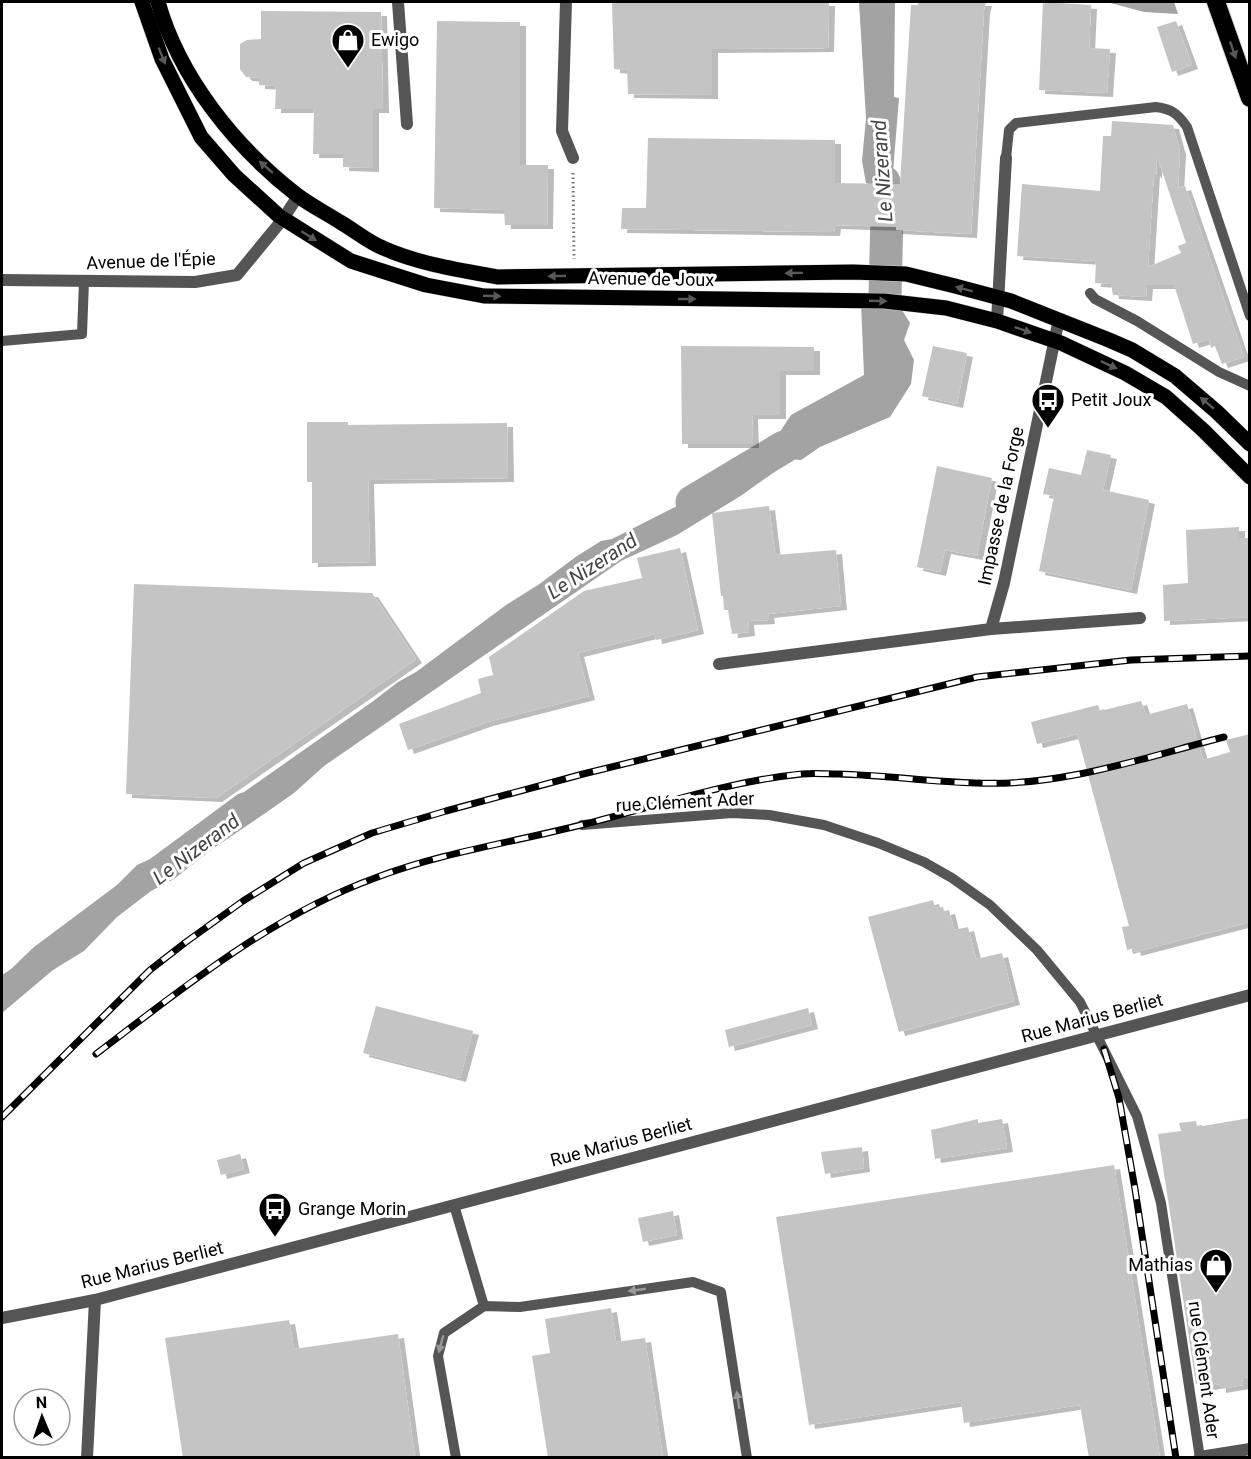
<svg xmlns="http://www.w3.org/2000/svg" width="1251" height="1459" viewBox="0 0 1251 1459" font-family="Roboto,sans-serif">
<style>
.water{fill:#a3a3a3}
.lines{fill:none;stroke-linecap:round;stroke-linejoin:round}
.river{stroke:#a3a3a3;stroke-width:33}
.building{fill:#c4c4c4;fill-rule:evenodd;filter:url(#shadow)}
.primary-casing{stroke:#dbdbdb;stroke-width:16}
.motorway-casing{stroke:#dbdbdb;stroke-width:20}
.path{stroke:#777;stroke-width:3;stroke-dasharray:1.5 3;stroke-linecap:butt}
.service{stroke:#555;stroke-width:10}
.minor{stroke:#555;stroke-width:12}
.primary{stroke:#000;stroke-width:15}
.motorway{stroke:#000;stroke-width:18}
.rail-casing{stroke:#000;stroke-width:7}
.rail{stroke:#fff;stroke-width:4.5;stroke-dasharray:14;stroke-linecap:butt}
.oneway{fill:#595959}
.oneway2{fill:#999}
.labels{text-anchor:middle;stroke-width:6;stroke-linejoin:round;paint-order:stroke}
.poi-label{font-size:18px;fill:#000;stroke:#fff;text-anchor:start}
.street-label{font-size:18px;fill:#000;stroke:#fff}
.water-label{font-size:20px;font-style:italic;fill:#444;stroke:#fff}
</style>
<defs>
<filter id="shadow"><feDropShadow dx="6" dy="4" stdDeviation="0" flood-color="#0004"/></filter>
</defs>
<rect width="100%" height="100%" fill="#fff"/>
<!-- water -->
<g class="water">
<path d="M859,2H895L894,97L899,98L892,184L866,183L862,161L866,118Z"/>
<path d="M1107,2H1174L1178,14L1144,12Z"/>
<path d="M897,302L910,323L904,340L914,360L911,384L890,417L820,447L801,460L789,459L775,467L777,470L742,495L677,535L621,561L324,766L294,793L264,814L211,850L174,879L151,891L117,917L84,951L53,970L2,1013V975L11,969L34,947L117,885L137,865L150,859L238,794L244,792L372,702L398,682L416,672L506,605L538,585L577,556L601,541L612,539L742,473L770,447L791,415L864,375L861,304Z"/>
</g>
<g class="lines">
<!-- river -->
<g class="river">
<path d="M884,182L887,214L884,337"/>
<path d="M692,502L784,447"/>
</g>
</g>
<!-- building -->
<g class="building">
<path d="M612,2H829L828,48L712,49V95L628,94L627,70L614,69Z"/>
<path d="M918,2H986L984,10L971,234L896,230V227L835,225L834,232L621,229L622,208H646L648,138L835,140V183L900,184L911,5H918Z"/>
<path d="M1043,2L1091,5L1089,48L1110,49L1107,93L1039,90Z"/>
<path d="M261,11L381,12L383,109H373V168L343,167V154H313L314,109H275L276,86L259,85V78L246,77L240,69V44L247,40L261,39Z"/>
<path d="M437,21L520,22V165H548L547,225H505L504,210L434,208Z"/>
<path d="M1176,21L1192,65L1172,72L1157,27Z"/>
<path d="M1112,121L1173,125L1180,151L1178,188L1185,186L1244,357L1222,364L1215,346L1211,348L1209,339L1193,344L1174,285H1147L1146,297L1113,295L1111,284L1095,283L1096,261L1017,256L1022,184L1100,191L1103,136H1111ZM1157,156L1186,243L1178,246L1181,253L1148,267L1154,172L1156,175Z"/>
<path d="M681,346L814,347V371H780V415H752L753,444H682Z"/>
<path d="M933,346L967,353L957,404L922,396Z"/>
<path d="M307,422H348V425L507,423L508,478L368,480L370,562L312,563V482H307Z"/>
<path d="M1087,450L1111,455L1103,490L1149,500L1131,590L1039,571L1054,496L1043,494L1049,468L1081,475Z"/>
<path d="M937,466L992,478L977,556L945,550L940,572L917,567Z"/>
<path d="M769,506L775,555L836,550L841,606L768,614L769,620L748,621L749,632L732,634L728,610H724L723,596H721L712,513Z"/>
<path d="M1239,527V538H1250V617L1164,621L1163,585L1188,583L1186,530Z"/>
<path d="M680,548L698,630L656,640L655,634L578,653L589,696L487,722L408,750L399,724L481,693L478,679L493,675L489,657L584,591L642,578L637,558Z"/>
<path d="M134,584L372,593L416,659L216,798L126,794Z"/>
<path d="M1141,701L1146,715L1187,704L1203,760L1230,752L1226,740L1250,734V922L1135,952L1134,948L1127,950L1122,927L1129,926L1077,734L1037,744L1031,722L1098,705L1100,711Z"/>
<path d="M933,900L935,908L943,907L944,911L949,910L954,930L968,927L976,959L1002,953L1014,1001L899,1032L868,917Z"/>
<path d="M376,1006L473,1031L460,1078L363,1053Z"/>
<path d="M808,1008L812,1025L729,1047L725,1030Z"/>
<path d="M1250,1118V1377L1242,1378L1243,1385L1220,1389V1384L1202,1387L1201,1383L1196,1384L1158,1134L1181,1131L1179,1123L1196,1121L1197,1127Z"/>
<path d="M978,1119V1123L1002,1119L1007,1148L935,1159L931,1130Z"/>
<path d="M862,1147L864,1168L825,1174L821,1152Z"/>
<path d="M240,1154L244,1169L221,1175L217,1160Z"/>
<path d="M1114,1165L1160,1458H1089L1080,1405L964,1423L961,1402L809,1425L776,1217Z"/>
<path d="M673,1211L677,1235L643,1242L638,1218Z"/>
<path d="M611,1308L616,1342L645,1338L663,1458H548L532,1356L550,1353L545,1319Z"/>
<path d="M289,1320L294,1349L398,1334L415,1458H183L165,1338Z"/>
</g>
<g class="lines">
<!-- primary casing -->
<g class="primary-casing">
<g id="primary">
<path d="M142,2L162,59L201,137L234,175L279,216L351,261L426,285L484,296L884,301L946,308L997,321L1061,343L1125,373L1166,397L1203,430L1250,477"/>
<path d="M158,2C179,77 235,147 297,195C310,205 326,213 340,222C354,230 368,242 383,248C419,264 459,270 498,277L853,272L906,274L955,286L1011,301L1109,340L1132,350L1175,376L1217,412L1250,444"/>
</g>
</g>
<!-- motorway casing -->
<g class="motorway-casing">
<path id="motorway" d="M1216,2L1250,98"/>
</g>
<!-- path -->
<path class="path" d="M573,173L574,259"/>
<!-- service -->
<g class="service">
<path d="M1006,158L1009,130L1016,123L1156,107C1172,109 1178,114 1187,127L1250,316"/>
<path d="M1090,293L1095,299L1137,321L1219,372L1250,386"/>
<path d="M2,341L82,334L84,281"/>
<path d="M582,825L732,813L769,815L824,825L878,843L924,862L952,878L990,905L1037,950L1080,1002L1137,1116L1161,1203L1200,1458"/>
<path d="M454,1205L484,1306"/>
<path d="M456,1458L438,1356L444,1333L484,1306L520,1307L693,1282L721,1292L747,1458"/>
</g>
<!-- minor -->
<g class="minor">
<path d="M398,2L407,124"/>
<path d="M566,2L562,131L573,158"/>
<path d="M2,280L195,282L237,275L283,219L298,196"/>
<path d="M997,321L1006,158"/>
<path d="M991,629L1004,583L1059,319"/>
<path d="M719,664L991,629L1140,618"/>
<path d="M2,1318L95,1300L1250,995"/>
<path d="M1200,1457L1250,1449"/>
<path d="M87,1458L95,1300"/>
</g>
<!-- primary -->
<use href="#primary" class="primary"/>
<!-- motorway -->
<use href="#motorway" class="motorway"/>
<!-- rail casing -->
<g class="rail-casing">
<g id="rail">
<path d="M1104,1049L1119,1098L1135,1189L1176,1458"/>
<path d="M96,1054C183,988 271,916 375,878C443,852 515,842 585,824C656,806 729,781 802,774C814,773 826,774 838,774C885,775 930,782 976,783C1061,787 1143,758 1224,737"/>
<path d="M2,1117L150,970L186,942L243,901L304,863L372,833L446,811L583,774L977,677L1131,660L1250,656"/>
</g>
</g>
<!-- rail -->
<use href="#rail" class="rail"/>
</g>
<!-- one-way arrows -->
<defs><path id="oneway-solid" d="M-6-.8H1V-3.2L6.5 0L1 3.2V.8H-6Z" transform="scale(1.5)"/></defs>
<g class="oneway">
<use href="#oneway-solid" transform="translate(1233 50) rotate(71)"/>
<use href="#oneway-solid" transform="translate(162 56) rotate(68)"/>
<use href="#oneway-solid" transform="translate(266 167) rotate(-139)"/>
<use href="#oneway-solid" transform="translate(309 236) rotate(32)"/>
<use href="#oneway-solid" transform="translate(794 273) rotate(179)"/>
<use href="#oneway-solid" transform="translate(557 276) rotate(179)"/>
<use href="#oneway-solid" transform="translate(964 289) rotate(-165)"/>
<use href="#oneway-solid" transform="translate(492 296) rotate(2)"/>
<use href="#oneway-solid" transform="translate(687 299)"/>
<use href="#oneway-solid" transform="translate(878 301) rotate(2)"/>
<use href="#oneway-solid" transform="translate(1023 330) rotate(19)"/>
<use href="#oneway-solid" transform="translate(1109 365) rotate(25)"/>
<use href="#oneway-solid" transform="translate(1207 403) rotate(-140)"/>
</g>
<g class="oneway2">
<use href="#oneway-solid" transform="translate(637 1290) rotate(172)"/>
<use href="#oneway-solid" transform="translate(441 1344) rotate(105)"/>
<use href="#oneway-solid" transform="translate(738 1400) rotate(-99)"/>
</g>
<!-- icons -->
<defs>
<g id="shop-pin" transform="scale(1.725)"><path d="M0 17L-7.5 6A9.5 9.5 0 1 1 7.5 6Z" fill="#000" stroke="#fff"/><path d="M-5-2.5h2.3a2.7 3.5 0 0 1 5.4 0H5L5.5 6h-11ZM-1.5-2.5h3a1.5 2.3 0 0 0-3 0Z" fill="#fff"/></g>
<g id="bus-pin" transform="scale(1.725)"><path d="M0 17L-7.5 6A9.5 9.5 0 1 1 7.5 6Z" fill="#000" stroke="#fff"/><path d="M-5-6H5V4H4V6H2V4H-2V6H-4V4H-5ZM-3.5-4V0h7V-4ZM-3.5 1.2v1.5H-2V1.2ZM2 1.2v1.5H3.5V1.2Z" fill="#fff"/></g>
</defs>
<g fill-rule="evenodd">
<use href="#shop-pin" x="348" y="40"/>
<use href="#bus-pin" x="1048" y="400"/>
<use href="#bus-pin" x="275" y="1209"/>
<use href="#shop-pin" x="1216" y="1265"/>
</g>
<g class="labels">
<!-- poi labels -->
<g class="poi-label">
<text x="371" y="46">Ewigo</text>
<text x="1071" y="406">Petit Joux</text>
<text x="298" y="1215">Grange Morin</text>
<text x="1193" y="1271" text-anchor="end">Mathias</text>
</g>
<!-- street labels -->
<g class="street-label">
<text transform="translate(151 261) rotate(-2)" y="6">Avenue de l'Épie</text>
<text transform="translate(651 279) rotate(1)" y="6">Avenue de Joux</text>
<text transform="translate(1001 506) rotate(-78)" y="6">Impasse de la Forge</text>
<text transform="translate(685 802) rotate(-3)" y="6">rue Clément Ader</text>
<text transform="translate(1092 1018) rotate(-15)" y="6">Rue Marius Berliet</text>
<text transform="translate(621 1142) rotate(-15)" y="6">Rue Marius Berliet</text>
<text transform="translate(152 1265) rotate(-14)" y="6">Rue Marius Berliet</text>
<text transform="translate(1204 1370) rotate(82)" y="6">rue Clément Ader</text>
</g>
<!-- water labels -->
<g class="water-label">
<text transform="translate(882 171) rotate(-94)" y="7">Le Nizerand</text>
<text transform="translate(592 566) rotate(-33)" y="7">Le Nizerand</text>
<text transform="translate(196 849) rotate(-37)" y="7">Le Nizerand</text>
</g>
</g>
<!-- border -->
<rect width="1251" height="1459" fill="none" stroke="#000000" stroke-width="6"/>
<!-- north arrow -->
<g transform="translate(42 1417) rotate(358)"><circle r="28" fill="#ffffff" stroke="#999999" stroke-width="1.5"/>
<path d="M0-4.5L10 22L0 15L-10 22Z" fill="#000000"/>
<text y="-9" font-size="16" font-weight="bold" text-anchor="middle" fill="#000000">N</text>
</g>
</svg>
